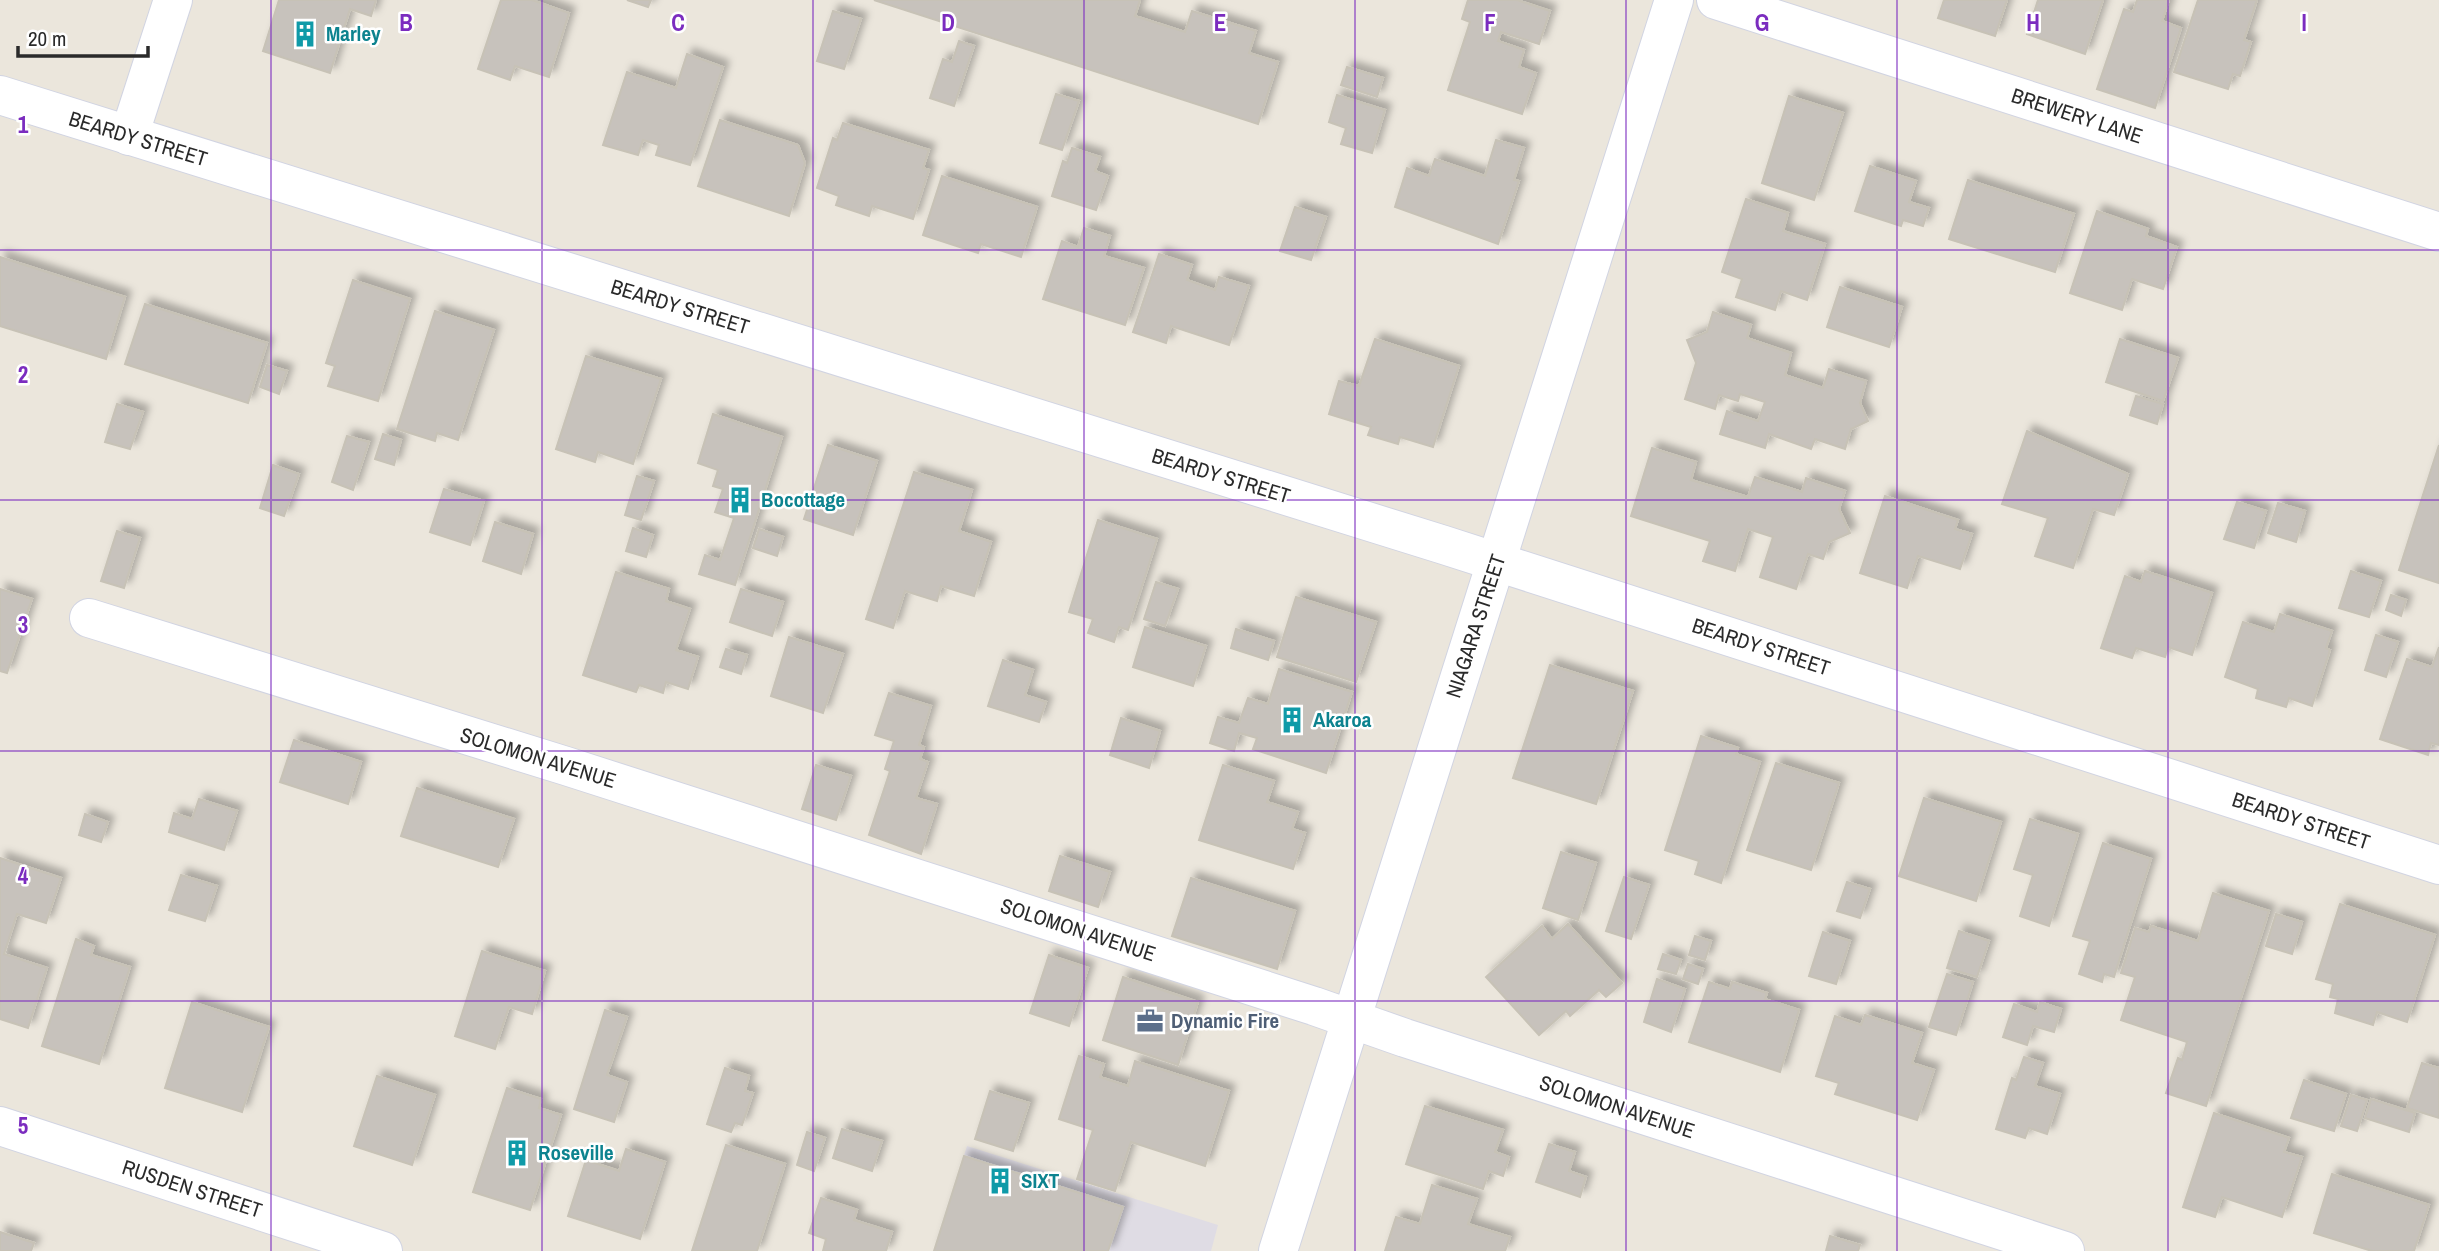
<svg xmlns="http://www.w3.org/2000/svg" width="2439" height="1251" viewBox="0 0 2439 1251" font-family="'Archivo Narrow',sans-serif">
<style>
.industrial{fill:#dfdce4}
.building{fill:#c7c2bc;stroke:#c7c2b6;stroke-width:2;filter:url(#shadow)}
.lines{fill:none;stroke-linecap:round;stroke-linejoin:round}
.minor-casing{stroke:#d1d4e2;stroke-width:40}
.minor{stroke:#fff;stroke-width:38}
.grid{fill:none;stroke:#7b2cbf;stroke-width:2;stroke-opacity:0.55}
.labels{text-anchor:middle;stroke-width:5;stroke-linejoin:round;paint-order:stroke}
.culture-label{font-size:21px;font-weight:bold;fill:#0d838f;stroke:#fff;text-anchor:start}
.street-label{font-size:21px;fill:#2a2a2a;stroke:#fff}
.service-label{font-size:21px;font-weight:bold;fill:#4e5e75;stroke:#fff;text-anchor:start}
.grid-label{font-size:23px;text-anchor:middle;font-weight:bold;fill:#7b2cbf;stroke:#fff;stroke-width:5;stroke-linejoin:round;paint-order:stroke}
</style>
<defs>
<filter id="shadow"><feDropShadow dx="6" dy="-6" stdDeviation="3.5" flood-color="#0004"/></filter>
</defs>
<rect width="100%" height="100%" fill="#ebe6dc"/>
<!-- industrial -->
<path class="industrial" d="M967,1146L1218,1225L1211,1251H934Z"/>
<!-- building -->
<g class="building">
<path d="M279,0H376L371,16L350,9L330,73L263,51Z"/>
<path d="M501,0H532L569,13L549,77L515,66L510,80L478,69Z"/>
<path d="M627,0H651L648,7Z"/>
<path d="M874,0H1140L1135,16L1185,32L1192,11L1256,31L1249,53L1278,62L1258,124Z"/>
<path d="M1468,0H1517L1550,11L1539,44L1501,32L1498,41L1524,50L1519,67L1536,73L1522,114L1448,90L1470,22L1462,19Z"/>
<path d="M1944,0H2007L1995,36L1938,18Z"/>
<path d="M2038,0H2103L2085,54L2027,34Z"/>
<path d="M2137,0H2169L2162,21L2181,28L2155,108L2097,89L2124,9L2133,12Z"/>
<path d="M2198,0H2257L2244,40L2251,42L2240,76L2233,74L2228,89L2174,72Z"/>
<path d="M833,11L861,19L844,69L817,61Z"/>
<path d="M959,41L974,46L954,106L930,98L943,59L952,62Z"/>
<path d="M687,54L723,67L690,165L656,155L659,145L643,140L638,155L603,145L627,72L676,88Z"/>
<path d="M1347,67L1383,78L1377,97L1341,85Z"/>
<path d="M1056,94L1079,101L1062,150L1040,143Z"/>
<path d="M1337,95L1385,110L1372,153L1341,144L1346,128L1329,122Z"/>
<path d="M1789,96L1843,113L1814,200L1762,183Z"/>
<path d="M720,120L798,145L805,163L789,216L698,186Z"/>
<path d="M843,123L929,150L923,168L929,170L913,219L872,206L869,216L836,205L839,196L817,188L833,138L837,140Z"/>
<path d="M1496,140L1524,148L1514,180L1519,181L1498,244L1395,207L1407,168L1429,176L1435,159L1485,176Z"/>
<path d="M1072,148L1100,157L1095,171L1108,176L1096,210L1052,196L1063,161L1067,163Z"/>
<path d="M1870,166L1916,181L1909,202L1929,208L1923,226L1903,220L1901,226L1855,211Z"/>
<path d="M942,176L1037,207L1021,257L981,244L978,253L923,235Z"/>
<path d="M1968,180L2074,214L2055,272L1949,239Z"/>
<path d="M1746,199L1788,213L1783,231L1825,244L1807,300L1781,291L1775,310L1736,297L1742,279L1722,272Z"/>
<path d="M1295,207L1326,217L1311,260L1280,251Z"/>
<path d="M2097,211L2148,229L2146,236L2177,247L2163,289L2132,279L2122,310L2070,293Z"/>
<path d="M1084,228L1110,236L1104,256L1144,268L1125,325L1043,299L1062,241L1078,247Z"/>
<path d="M1159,254L1192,265L1187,280L1215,290L1219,277L1249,286L1229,345L1171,326L1166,343L1133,332Z"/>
<path d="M0,257L125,297L106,359L0,326Z"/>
<path d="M353,280L410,299L378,401L328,386L335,366L326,363Z"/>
<path d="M1840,287L1902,307L1889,347L1827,327Z"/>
<path d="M145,304L267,343L248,403L125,364Z"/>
<path d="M435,311L494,330L458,440L437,433L435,441L397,429Z"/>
<path d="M1713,312L1751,325L1747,338L1791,353L1785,375L1823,388L1829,369L1866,381L1860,403L1868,421L1851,429L1845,449L1815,439L1811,449L1769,434L1765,448L1720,434L1727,411L1758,421L1765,402L1740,394L1738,401L1719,395L1715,409L1685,399L1696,363L1687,340L1707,332Z"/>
<path d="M1375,339L1459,366L1433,447L1400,437L1398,444L1368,435L1371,427L1329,414L1339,381L1359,386Z"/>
<path d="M2120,339L2178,358L2163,401L2106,382Z"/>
<path d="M586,356L661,379L633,464L598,452L595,462L556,449Z"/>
<path d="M267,365L287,371L279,394L260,387Z"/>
<path d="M2136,396L2163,404L2157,424L2130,415Z"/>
<path d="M117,404L143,412L130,449L105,442Z"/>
<path d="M713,414L782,437L735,585L699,574L705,555L720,560L734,518L715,512L723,489L713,486L718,470L698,463Z"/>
<path d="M2027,431L2128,474L2114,515L2093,509L2073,568L2035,556L2048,518L2002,504Z"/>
<path d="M383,434L401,440L394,465L375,459Z"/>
<path d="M347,436L369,442L353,490L332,482Z"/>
<path d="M828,445L877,461L853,535L804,519Z"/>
<path d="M2439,445V583L2399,570Z"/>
<path d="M1652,448L1696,462L1691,480L1748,497L1755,477L1802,492L1806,478L1845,491L1839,509L1850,533L1829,542L1823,559L1808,554L1796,589L1760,577L1773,537L1748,529L1735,571L1703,561L1710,541L1631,516Z"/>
<path d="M273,465L299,474L284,516L260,508Z"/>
<path d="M914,472L972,490L959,531L991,542L974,596L941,586L937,601L905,591L893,628L866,619Z"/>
<path d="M637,476L654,481L641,520L625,515Z"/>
<path d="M444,489L484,501L470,545L430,532Z"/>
<path d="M1885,496L1958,520L1955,529L1972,534L1960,569L1918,556L1907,588L1860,573Z"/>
<path d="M2237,502L2266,511L2254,548L2224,539Z"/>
<path d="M2278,503L2305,511L2296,542L2268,533Z"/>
<path d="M1098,520L1157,539L1128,630L1119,627L1114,642L1088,633L1093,619L1069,612Z"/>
<path d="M495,522L533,534L521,574L483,561Z"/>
<path d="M633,528L653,535L646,557L626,551Z"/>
<path d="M759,529L783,537L777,556L753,548Z"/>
<path d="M117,531L140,538L124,588L101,581Z"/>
<path d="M2145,571L2212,593L2192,655L2168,647L2165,657L2136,648L2132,658L2101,648L2125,576L2141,582Z"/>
<path d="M2351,571L2381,581L2369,617L2339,608Z"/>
<path d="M616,572L669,589L666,601L690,609L676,650L698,657L688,689L666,682L663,693L639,685L636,692L583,675Z"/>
<path d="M1156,582L1178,589L1165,626L1144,619Z"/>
<path d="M0,589L32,599L7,673L0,671Z"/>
<path d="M741,589L783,602L772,636L730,622Z"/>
<path d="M2391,595L2406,600L2401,616L2386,610Z"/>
<path d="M1296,597L1376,622L1356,682L1277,657Z"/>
<path d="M2280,614L2332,631L2326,648L2330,650L2312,706L2289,698L2286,707L2256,698L2258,689L2225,677L2243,622L2274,632Z"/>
<path d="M1145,627L1206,646L1193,686L1133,667Z"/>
<path d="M1236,629L1274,641L1268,660L1231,648Z"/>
<path d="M2376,635L2398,642L2386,677L2365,670Z"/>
<path d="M789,637L843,654L823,713L771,696Z"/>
<path d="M2439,647V745L2431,743L2428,755L2380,739L2407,659L2432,667Z"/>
<path d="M726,649L747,655L741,674L720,667Z"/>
<path d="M1003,660L1033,670L1025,695L1046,702L1039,722L988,706Z"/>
<path d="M1550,665L1633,691L1596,804L1513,778Z"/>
<path d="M1279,669L1352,692L1326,773L1253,749L1257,738L1239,733L1234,751L1210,743L1218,717L1239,723L1248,698L1268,704Z"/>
<path d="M889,693L931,706L919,745L924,747L920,759L928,762L916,798L937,804L921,854L869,835L890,771L885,769L894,741L875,735Z"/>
<path d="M1121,718L1160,731L1149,768L1110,755Z"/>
<path d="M1701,736L1738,748L1736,754L1760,762L1721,883L1695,874L1699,861L1665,850Z"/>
<path d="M294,740L361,762L348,804L280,782Z"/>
<path d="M1776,763L1839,783L1811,870L1747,850Z"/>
<path d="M816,765L851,776L836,820L802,809Z"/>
<path d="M1223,765L1274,781L1267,802L1298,812L1292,829L1305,833L1293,869L1199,840Z"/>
<path d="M417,788L514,819L498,867L401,836Z"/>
<path d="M1924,798L2001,822L1976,901L1899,876Z"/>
<path d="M199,799L237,811L224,850L169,832L174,813L192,819Z"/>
<path d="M85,814L108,822L101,842L79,835Z"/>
<path d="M2030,819L2078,834L2049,926L2020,916L2033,875L2014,869Z"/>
<path d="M2103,843L2151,859L2114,977L2104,974L2102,982L2079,974L2090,941L2073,936Z"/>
<path d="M1561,852L1596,863L1578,920L1543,908Z"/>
<path d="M1060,856L1110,872L1098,907L1049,891Z"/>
<path d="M0,858L61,878L46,923L17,914L4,954L47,968L28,1028L0,1019Z"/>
<path d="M181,875L217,886L205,921L169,910Z"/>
<path d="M1624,877L1649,885L1631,939L1606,931Z"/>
<path d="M1191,878L1295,911L1277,969L1172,936Z"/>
<path d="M1847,882L1870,889L1860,918L1837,911Z"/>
<path d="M2213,893L2269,911L2206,1106L2166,1093L2178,1058L2182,1060L2187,1042L2121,1020L2135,977L2121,973L2135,928L2149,932L2151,926L2198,941Z"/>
<path d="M2340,904L2435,935L2407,1022L2377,1012L2373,1025L2335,1013L2338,999L2330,997L2333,984L2316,979Z"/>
<path d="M2276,914L2302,922L2292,954L2266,946Z"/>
<path d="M1568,924L1622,983L1606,997L1599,990L1570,1016L1566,1011L1539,1035L1486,977L1542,926L1552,939Z"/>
<path d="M1959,931L1989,941L1977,977L1947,968Z"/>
<path d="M1823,932L1850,941L1836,984L1809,976Z"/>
<path d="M1695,936L1711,941L1705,960L1689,955Z"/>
<path d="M76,939L94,946L91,955L130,967L99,1064L42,1046Z"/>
<path d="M482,951L545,971L532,1014L509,1007L495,1049L455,1036Z"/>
<path d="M1663,954L1681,960L1676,974L1658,969Z"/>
<path d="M1049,955L1088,968L1069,1026L1030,1013Z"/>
<path d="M1688,964L1703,969L1698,984L1683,979Z"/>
<path d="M1947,974L1973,982L1956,1035L1929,1027Z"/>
<path d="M1123,977L1198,1002L1178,1065L1103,1040Z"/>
<path d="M1657,979L1685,989L1671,1032L1644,1022Z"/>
<path d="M1709,982L1730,989L1732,982L1767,993L1765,999L1799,1010L1780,1072L1689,1042Z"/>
<path d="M192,1002L269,1027L242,1112L165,1088Z"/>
<path d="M2040,1002L2061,1009L2054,1032L2033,1026L2027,1045L2003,1037L2014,1004L2037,1012Z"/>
<path d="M605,1010L627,1017L607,1075L627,1082L614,1122L574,1109Z"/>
<path d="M1865,1015L1922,1033L1912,1063L1934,1070L1917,1120L1835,1094L1839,1083L1816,1076L1835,1016L1861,1025Z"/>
<path d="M1079,1056L1104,1064L1100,1077L1128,1086L1135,1061L1229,1091L1205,1166L1131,1142L1115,1191L1077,1179L1093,1130L1059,1119Z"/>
<path d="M2024,1057L2043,1063L2035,1086L2060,1094L2047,1134L2029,1128L2025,1138L1996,1129L2012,1078L2016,1080Z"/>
<path d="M2422,1063L2439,1068V1118L2407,1108Z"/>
<path d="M725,1068L749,1076L745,1091L753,1093L742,1125L735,1123L731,1132L707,1124Z"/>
<path d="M377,1076L435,1095L412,1165L354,1146Z"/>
<path d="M2304,1080L2346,1094L2334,1131L2291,1118Z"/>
<path d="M507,1088L541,1099L539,1108L561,1115L530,1210L473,1192Z"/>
<path d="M990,1091L1029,1103L1013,1151L975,1139Z"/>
<path d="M2351,1095L2367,1100L2357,1131L2341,1126Z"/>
<path d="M2371,1099L2415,1113L2409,1132L2365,1118Z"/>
<path d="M1425,1106L1503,1130L1495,1152L1509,1157L1503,1176L1489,1171L1483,1189L1406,1164Z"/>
<path d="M2214,1113L2289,1138L2284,1152L2302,1157L2282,1217L2222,1197L2215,1217L2183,1207Z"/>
<path d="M842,1129L882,1141L872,1171L833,1158Z"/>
<path d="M807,1132L825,1138L814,1171L797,1165Z"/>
<path d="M1549,1144L1575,1152L1569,1171L1586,1177L1580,1197L1536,1182Z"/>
<path d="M726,1145L785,1164L757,1251H692Z"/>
<path d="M626,1149L665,1162L640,1239L568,1216L586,1160L619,1171Z"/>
<path d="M964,1156L1123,1207L1108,1251H934Z"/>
<path d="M2332,1174L2429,1205L2414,1251H2372L2314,1233Z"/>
<path d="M1432,1185L1477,1199L1468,1224L1510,1237L1505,1251H1385L1396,1217L1420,1224Z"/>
<path d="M821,1198L857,1210L854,1220L892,1232L886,1251H823L826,1239L809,1233Z"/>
<path d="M0,1232L34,1243L31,1251H0Z"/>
<path d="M1830,1236L1860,1245L1858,1251H1826Z"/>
</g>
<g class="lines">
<!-- minor casing -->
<g class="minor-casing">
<g id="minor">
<path d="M1716,0L2439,232"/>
<path d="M0,95L1444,545L2439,865"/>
<path d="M129,136L173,0"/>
<path d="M89,618L566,766L1314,1006L1405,1038L2065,1251"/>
<path d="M0,1126L383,1251"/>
<path d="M1278,1251L1674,0"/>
</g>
</g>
<!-- minor -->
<use href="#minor" class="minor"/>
</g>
<!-- grid -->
<path class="grid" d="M271,0V1251M542,0V1251M813,0V1251M1084,0V1251M1355,0V1251M1626,0V1251M1897,0V1251M2168,0V1251M0,250H2439M0,500H2439M0,751H2439M0,1001H2439"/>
<!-- icons -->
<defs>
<g id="building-bare" transform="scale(2.1)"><path d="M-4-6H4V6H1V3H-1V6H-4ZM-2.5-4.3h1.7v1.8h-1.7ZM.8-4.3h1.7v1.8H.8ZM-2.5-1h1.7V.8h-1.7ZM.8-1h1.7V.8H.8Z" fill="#0f9aa8" stroke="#fff" stroke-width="2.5" paint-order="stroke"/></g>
<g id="office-bare" transform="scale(2.1)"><path d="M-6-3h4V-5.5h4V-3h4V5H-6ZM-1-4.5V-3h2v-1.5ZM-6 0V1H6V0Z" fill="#5c6f8a" stroke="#fff" stroke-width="2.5" paint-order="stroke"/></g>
</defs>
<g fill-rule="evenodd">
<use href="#building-bare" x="305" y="34"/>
<use href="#building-bare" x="740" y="500"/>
<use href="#building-bare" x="1292" y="720"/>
<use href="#office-bare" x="1150" y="1021"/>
<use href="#building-bare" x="517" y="1153"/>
<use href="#building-bare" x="1000" y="1181"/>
</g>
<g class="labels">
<!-- culture labels -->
<g class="culture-label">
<text x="326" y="41">Marley</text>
<text x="761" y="507">Bocottage</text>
<text x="1313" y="727">Akaroa</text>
<text x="538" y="1160">Roseville</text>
<text x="1021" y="1188">SIXT</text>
</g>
<!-- street labels -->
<g class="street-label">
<text transform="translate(2077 116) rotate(18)" y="7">BREWERY LANE</text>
<text transform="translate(138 139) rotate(17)" y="7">BEARDY STREET</text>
<text transform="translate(680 307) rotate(17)" y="7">BEARDY STREET</text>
<text transform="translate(1221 476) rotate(17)" y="7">BEARDY STREET</text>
<text transform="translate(1476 626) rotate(-72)" y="7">NIAGARA STREET</text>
<text transform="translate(1761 647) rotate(18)" y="7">BEARDY STREET</text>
<text transform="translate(538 758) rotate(17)" y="7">SOLOMON AVENUE</text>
<text transform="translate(2301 821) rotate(18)" y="7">BEARDY STREET</text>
<text transform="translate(1078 930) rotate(18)" y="7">SOLOMON AVENUE</text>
<text transform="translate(1617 1107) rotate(18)" y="7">SOLOMON AVENUE</text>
<text transform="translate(192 1189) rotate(18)" y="7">RUSDEN STREET</text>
</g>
<!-- service labels -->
<g class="service-label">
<text x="1171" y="1028">Dynamic Fire</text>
</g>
</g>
<g class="grid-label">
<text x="406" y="31">B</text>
<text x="678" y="31">C</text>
<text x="948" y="31">D</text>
<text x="1220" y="31">E</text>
<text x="1490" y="31">F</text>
<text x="1762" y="31">G</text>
<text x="2033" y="31">H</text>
<text x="2304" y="31">I</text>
<text x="23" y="133">1</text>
<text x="23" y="383">2</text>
<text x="23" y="633">3</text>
<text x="23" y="884">4</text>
<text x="23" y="1134">5</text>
</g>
<!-- scale -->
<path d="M18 46v10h130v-10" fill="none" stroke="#2a2a2a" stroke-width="3.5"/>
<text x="28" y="46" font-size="21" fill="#2a2a2a" stroke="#ffffff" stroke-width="5" paint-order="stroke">20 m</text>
</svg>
